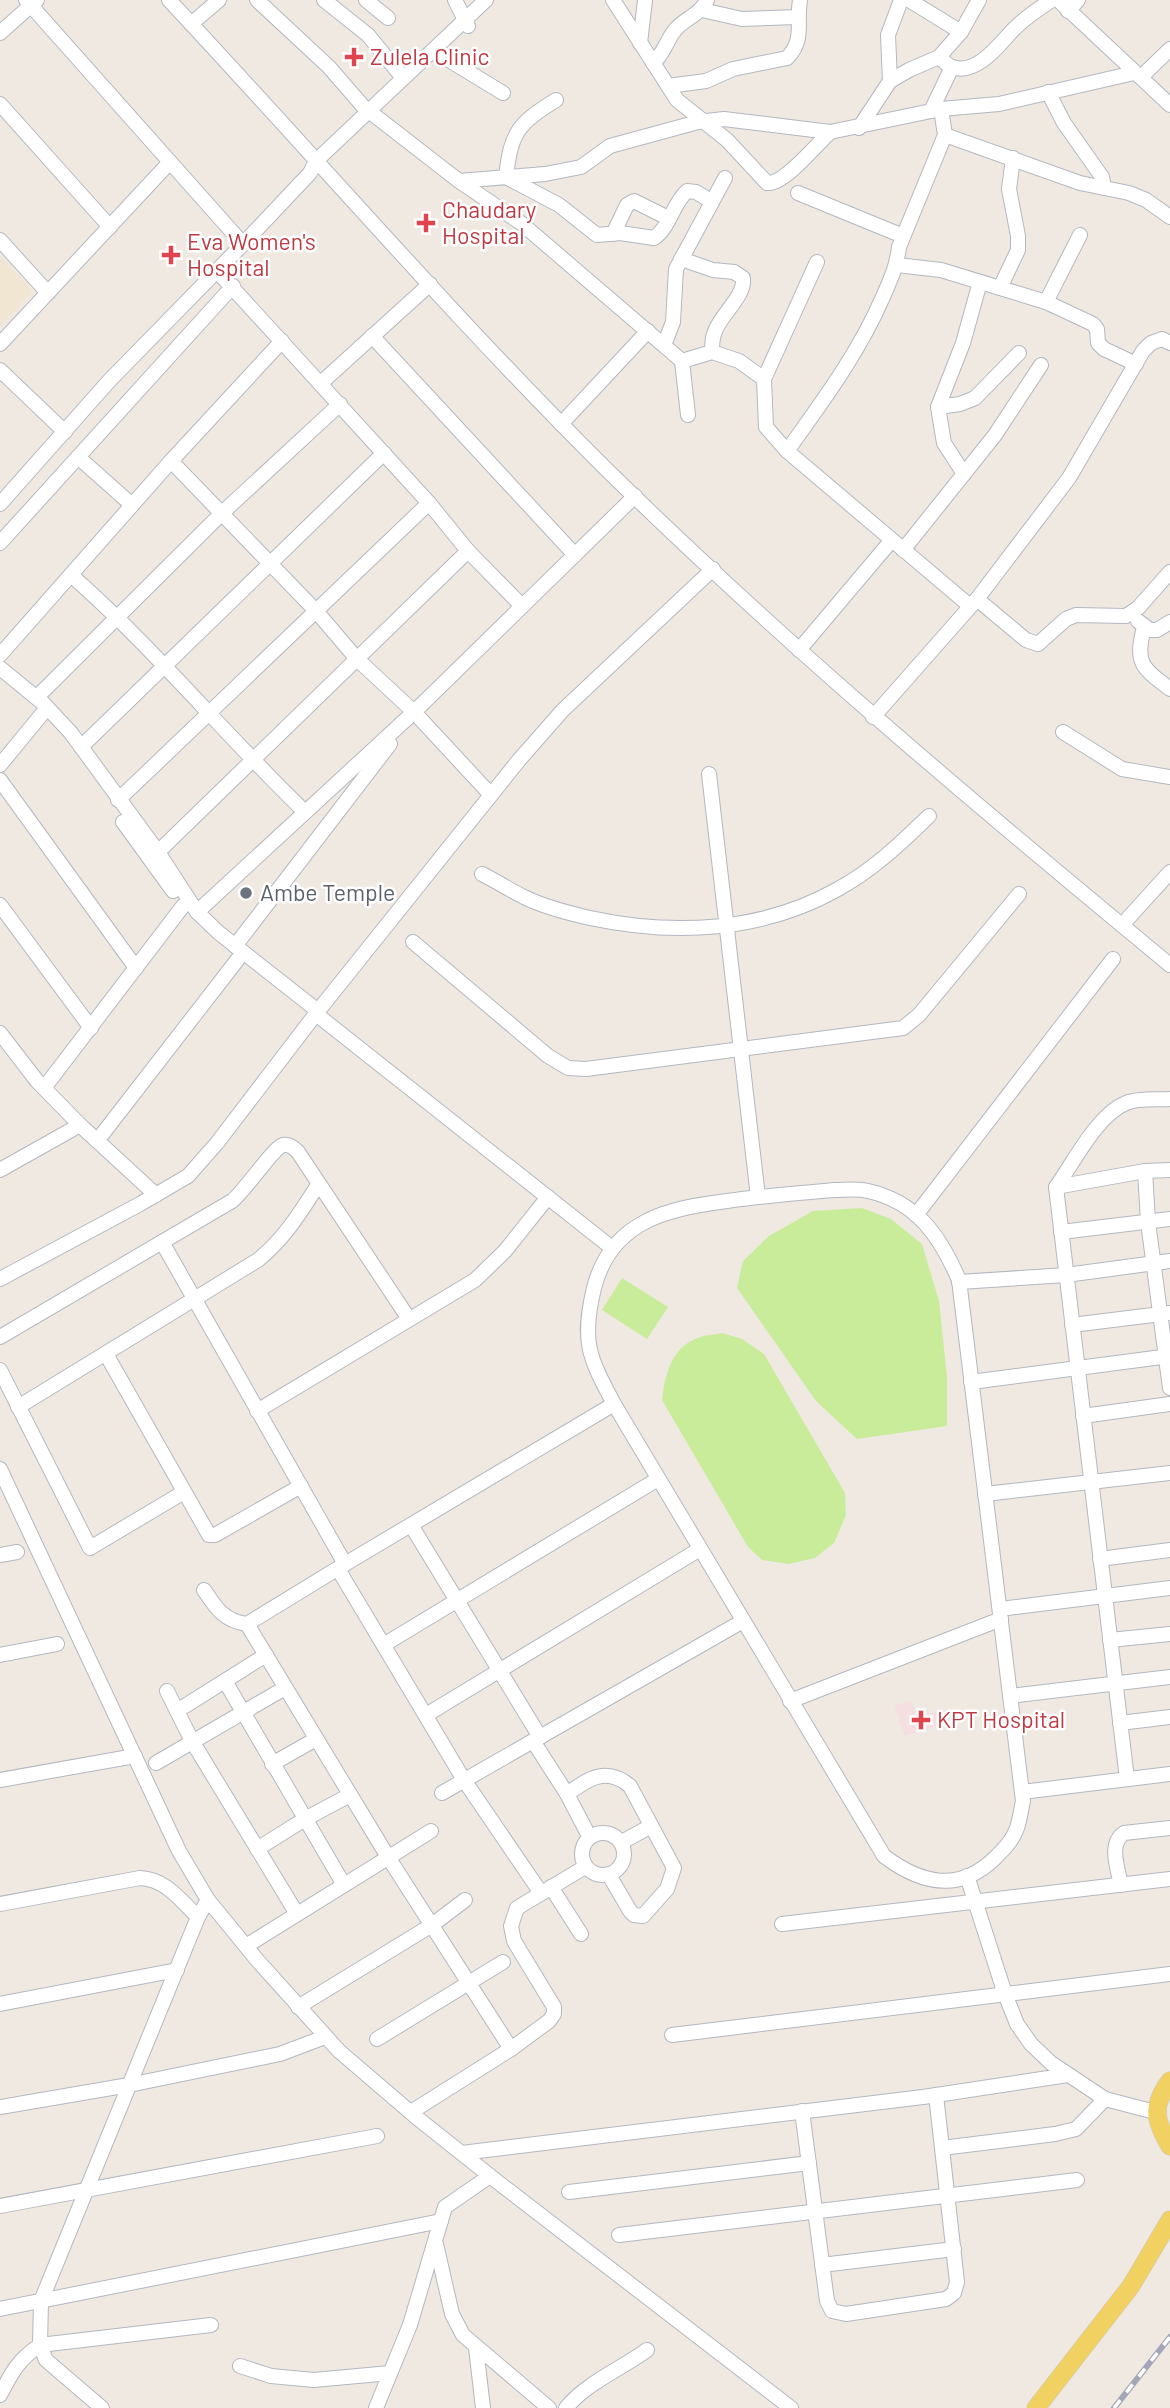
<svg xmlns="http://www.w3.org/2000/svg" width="1170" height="2408" viewBox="0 0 1170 2408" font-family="Barlow,sans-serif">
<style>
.education{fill:#f0e6d1}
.medical{fill:#f5dfe0}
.pitch{fill:#c9ec9a}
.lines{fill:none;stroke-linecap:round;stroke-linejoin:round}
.minor-casing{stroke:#b4b7c1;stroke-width:16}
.major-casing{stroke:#c9c9c9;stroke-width:19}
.minor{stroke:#fff;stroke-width:14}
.major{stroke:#f2d163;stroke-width:18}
.rail-casing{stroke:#a3a6b8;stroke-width:6}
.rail{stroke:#fff;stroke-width:3.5;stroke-dasharray:10;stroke-linecap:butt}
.health-dot{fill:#e0444e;stroke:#fff;stroke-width:2.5}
.worship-dot{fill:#6b7280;stroke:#fff;stroke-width:2.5}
.labels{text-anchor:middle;stroke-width:5;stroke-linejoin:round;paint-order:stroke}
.health-label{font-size:23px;fill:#be3a42;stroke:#fff;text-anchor:start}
.worship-label{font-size:23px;fill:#5b616d;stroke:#fff;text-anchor:start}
</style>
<rect width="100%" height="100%" fill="#efe9e1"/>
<!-- education -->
<path class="education" d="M0,256L32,291L0,326Z"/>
<!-- medical -->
<path class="medical" d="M912,1701L916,1718L939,1710L945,1722L905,1736L894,1706Z"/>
<!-- pitch -->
<g class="pitch">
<path d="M862,1208L891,1219L922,1244L939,1301L947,1377V1426L857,1439L816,1401L737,1288L743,1261L769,1236L813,1211Z"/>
<path d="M622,1278L668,1307L647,1339L602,1310Z"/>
<path d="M722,1333L742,1339L764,1354L845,1493L846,1515L834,1543L815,1558L789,1564L762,1560L748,1547L662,1400C665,1377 670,1350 695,1339C703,1335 714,1335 722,1333Z"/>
</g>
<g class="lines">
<!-- minor casing -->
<g class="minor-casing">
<g id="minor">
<path d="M26,0L243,244"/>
<path d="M169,0C314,155 452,316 603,466C783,643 976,805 1170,965"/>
<path d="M257,0L329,67L368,112"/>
<path d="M324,0L368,35L403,78"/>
<path d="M366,0L388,18"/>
<path d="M455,0L468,26"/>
<path d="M613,0L677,100L727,140L767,183C784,185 817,144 830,132"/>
<path d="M909,0L961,32"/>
<path d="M1058,0L1170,105"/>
<path d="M702,10L742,19L797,17"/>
<path d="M1068,11L1078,0"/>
<path d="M191,24L219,0"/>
<path d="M0,33L37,0"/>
<path d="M640,43L645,0"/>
<path d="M439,54L503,93"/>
<path d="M939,57C943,60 948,66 952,67C976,76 999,45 1012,31C1023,19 1038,9 1052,0"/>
<path d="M653,63C664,54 666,41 675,30C685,18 700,15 707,0"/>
<path d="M1141,77L1170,49"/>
<path d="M890,81L888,35L901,0"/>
<path d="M668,86L706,81L733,69L787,58C805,40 796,23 800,0"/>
<path d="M1048,92L1064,123L1102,177L1104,188"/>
<path d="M556,100C517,124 511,133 506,177L559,205L597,235L620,233L654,238C670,227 672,205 687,191L696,192L711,201"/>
<path d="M0,104L110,227"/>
<path d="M931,111L952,67"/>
<path d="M374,115L459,181L545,174L581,167L610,146L698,122L724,119L830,132L941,109L999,104L1134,73"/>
<path d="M859,128L890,81L909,70L939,57L961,32L979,0"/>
<path d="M945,135L1080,183L1129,193L1146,200L1170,217"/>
<path d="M459,181L521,223L682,361L712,352L739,361L764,379L766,427L787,451L970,606"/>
<path d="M798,193L903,236"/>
<path d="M613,234L627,205L634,201L668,218"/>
<path d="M0,240L48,293"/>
<path d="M681,259L713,270L734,272L743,278C745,298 719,315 714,334C712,340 712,346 712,352"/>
<path d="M897,265L941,270L1046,302L1093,324L1097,329L1098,343L1104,349L1136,364"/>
<path d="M217,271L429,503L468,551L522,606"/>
<path d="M1000,288L1018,250V236L1009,189L1013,158"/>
<path d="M1046,302L1080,235"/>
<path d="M372,336L575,555"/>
<path d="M0,344L170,162"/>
<path d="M664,345L673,322L676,269L725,178"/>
<path d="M682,361L688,415"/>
<path d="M0,370L65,432"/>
<path d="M764,379L817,262"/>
<path d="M321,383L430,284"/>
<path d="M938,407L960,404L975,398L1019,353"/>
<path d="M561,424L648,331"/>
<path d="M787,451C822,402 858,354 882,299C890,281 897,266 899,247L945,135L941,109"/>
<path d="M78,457L132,505"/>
<path d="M171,461L316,611L357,659L414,712L491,795"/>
<path d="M964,474L944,443L938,407L963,343L980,282"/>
<path d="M0,504L109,381L243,244L310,173L316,161L486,0"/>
<path d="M0,543L233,286"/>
<path d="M903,550L995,435L1041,365"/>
<path d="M71,575C154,648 225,735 305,812"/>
<path d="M977,599L1069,478L1143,351L1151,343L1162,339L1170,343"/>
<path d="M1138,621L1150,630H1157L1170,622"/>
<path d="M1144,627C1135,663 1141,667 1170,689"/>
<path d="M799,650L891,541"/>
<path d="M0,655L171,461L282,341"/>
<path d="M0,668L44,704L71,733L158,852L197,912L219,933L318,1011"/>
<path d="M37,697L221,514L340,404"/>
<path d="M873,717L977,599L1026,640L1038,644L1066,619L1076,615L1126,616L1138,608L1170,572"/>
<path d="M1063,732L1122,769L1170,777"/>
<path d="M81,747L384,453"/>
<path d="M0,765L42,714"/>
<path d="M709,774L758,1197"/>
<path d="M0,780L136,968"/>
<path d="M118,800L429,503"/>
<path d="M123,822L173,891"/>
<path d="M158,852L468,551"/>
<path d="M482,874C496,881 510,890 524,897C544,907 568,913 590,918C674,936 762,932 838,889C873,870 901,843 929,816"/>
<path d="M0,905L91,1028"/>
<path d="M197,912L414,712L635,496"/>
<path d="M1122,925L1170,872"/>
<path d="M413,942L548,1056L568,1068L586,1069L903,1028L919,1015L1019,894"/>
<path d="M235,946L390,744"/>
<path d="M316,1014L612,1248"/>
<path d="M0,1033L37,1081L80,1125L156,1195"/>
<path d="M44,1088L183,906"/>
<path d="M97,1141L238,959"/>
<path d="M0,1170L80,1125"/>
<path d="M1170,1170L1145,1171L1148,1222L1170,1388"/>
<path d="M1056,1187L1145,1171"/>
<path d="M834,1190C845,1190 857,1188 868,1191C917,1202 940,1236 959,1280L1023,1801C1021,1810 1020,1819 1017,1828C1013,1840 1004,1849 995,1858C959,1893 921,1884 884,1856L614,1404C589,1357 581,1342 594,1288C611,1221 668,1208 727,1201C763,1196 799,1193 834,1190Z"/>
<path d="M916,1215L1113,959"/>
<path d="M1061,1232L1170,1219"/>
<path d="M162,1242L345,1564"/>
<path d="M0,1279L140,1204L188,1176L217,1143L318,1011L519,760L563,710L713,569"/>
<path d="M959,1282L1066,1275L1170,1261"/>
<path d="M1072,1325L1169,1313"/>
<path d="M0,1337L232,1201C245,1191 273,1148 283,1145C289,1144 294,1148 298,1152L409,1319"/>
<path d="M106,1354L209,1535H215L301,1486"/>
<path d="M0,1370L90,1548L184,1492"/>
<path d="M971,1382L1170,1356"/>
<path d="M18,1407L258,1260C284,1239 300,1213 318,1185"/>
<path d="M257,1411L475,1280L505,1251L548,1197"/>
<path d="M1083,1416L1170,1404"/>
<path d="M0,1469L179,1851L208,1900L258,1961L339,2051L416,2117L499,2183L791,2408"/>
<path d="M985,1494L1170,1473"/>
<path d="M411,1525L540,1737"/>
<path d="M0,1555L17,1552"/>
<path d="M1100,1559L1170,1550"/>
<path d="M338,1569L464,1780L541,1893"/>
<path d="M204,1590C216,1608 224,1621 247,1624L345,1564L614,1404"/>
<path d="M1000,1609L1170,1588"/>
<path d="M247,1624L388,1857L511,2049"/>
<path d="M1110,1640L1170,1634"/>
<path d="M385,1644L658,1479"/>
<path d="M0,1655L57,1644"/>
<path d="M225,1681L344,1885"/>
<path d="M167,1691L192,1741L297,1914"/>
<path d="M1010,1696L1170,1677"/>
<path d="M790,1701L1001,1619"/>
<path d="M177,1711L266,1655"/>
<path d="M426,1715L700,1549"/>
<path d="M1120,1723L1170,1717"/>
<path d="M533,1741L567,1794"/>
<path d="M156,1763L285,1688"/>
<path d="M272,1764L316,1739"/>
<path d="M1127,1779L1056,1187C1074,1162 1097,1115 1126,1103C1138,1098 1157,1100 1170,1099"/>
<path d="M0,1780L135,1756"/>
<path d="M1022,1792L1170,1774"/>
<path d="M442,1793L743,1621"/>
<circle cx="603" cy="1854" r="21"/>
<path d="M589,1836L567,1794C588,1779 606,1766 630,1786L674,1868L667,1889L643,1916L634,1915L630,1911L609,1875"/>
<path d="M622,1842L651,1826"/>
<path d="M257,1849L305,1819L350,1795"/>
<path d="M967,1876L1005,1994L1017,2024L1031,2044L1051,2063L1105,2099L1155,2112"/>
<path d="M1121,1885C1118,1869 1108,1844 1124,1833L1170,1828"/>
<path d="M551,1887L581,1934"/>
<path d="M0,1904L140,1878C166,1879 180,1900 198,1917"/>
<path d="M782,1924L1170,1879"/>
<path d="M246,1946L431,1831"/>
<path d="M0,2004L177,1970"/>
<path d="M298,2007L432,1925L465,1900"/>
<path d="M672,2035L1170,1974"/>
<path d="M377,2039L503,1962"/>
<path d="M0,2107L129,2085L280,2054L325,2037"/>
<path d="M802,2111L827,2301L832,2311L846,2314L946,2299L954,2293L957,2282L936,2095"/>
<path d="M411,2112L511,2049L549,2021L554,2014V2007L514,1941L511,1926L517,1908L585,1867"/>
<path d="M942,2148L1055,2134L1076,2129L1105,2099"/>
<path d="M462,2153L923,2097L1068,2075"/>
<path d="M569,2192L809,2163"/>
<path d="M0,2206L377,2136"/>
<path d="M619,2235L1077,2180"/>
<path d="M436,2244L452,2314L463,2335L549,2408"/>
<path d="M822,2265L954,2249"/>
<path d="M0,2309L441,2221"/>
<path d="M476,2348L483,2408"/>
<path d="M240,2366L271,2376L314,2380L390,2373"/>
<path d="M0,2395C12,2372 18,2360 40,2345L211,2325"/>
<path d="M102,2408L46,2360L40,2345L41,2301L198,1917L208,1900"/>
<path d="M376,2408L410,2325L445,2207L490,2176"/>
<path d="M566,2408C586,2383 621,2369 647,2350"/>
</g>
</g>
<!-- major casing -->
<g class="major-casing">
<g id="major">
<path d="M1170,2081C1151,2106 1155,2121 1170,2146"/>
<path d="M1036,2408L1131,2286L1170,2220"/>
</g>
</g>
<!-- minor -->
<use href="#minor" class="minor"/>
<!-- major -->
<use href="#major" class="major"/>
<!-- rail casing -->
<g class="rail-casing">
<path id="rail" d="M1114,2408L1170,2337"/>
</g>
<!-- rail -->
<use href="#rail" class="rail"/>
</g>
<!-- markers -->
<g class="health-dot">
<path d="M350.5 46.5h7v7h7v7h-7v7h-7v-7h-7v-7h7z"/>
<path d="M422.5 212.5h7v7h7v7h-7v7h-7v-7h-7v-7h7z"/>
<path d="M167.5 244.5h7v7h7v7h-7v7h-7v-7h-7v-7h7z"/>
<path d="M917.5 1709.5h7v7h7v7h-7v7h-7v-7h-7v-7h7z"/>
</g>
<circle class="worship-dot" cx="246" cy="893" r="7"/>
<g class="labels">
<!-- health labels -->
<g class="health-label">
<text x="370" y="65">Zulela Clinic</text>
<text x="442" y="218">Chaudary<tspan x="442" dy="26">Hospital</tspan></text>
<text x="187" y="250">Eva Women's<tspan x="187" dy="26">Hospital</tspan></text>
<text x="937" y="1728">KPT Hospital</text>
</g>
<!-- worship labels -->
<g class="worship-label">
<text x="260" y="901">Ambe Temple</text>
</g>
</g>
</svg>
